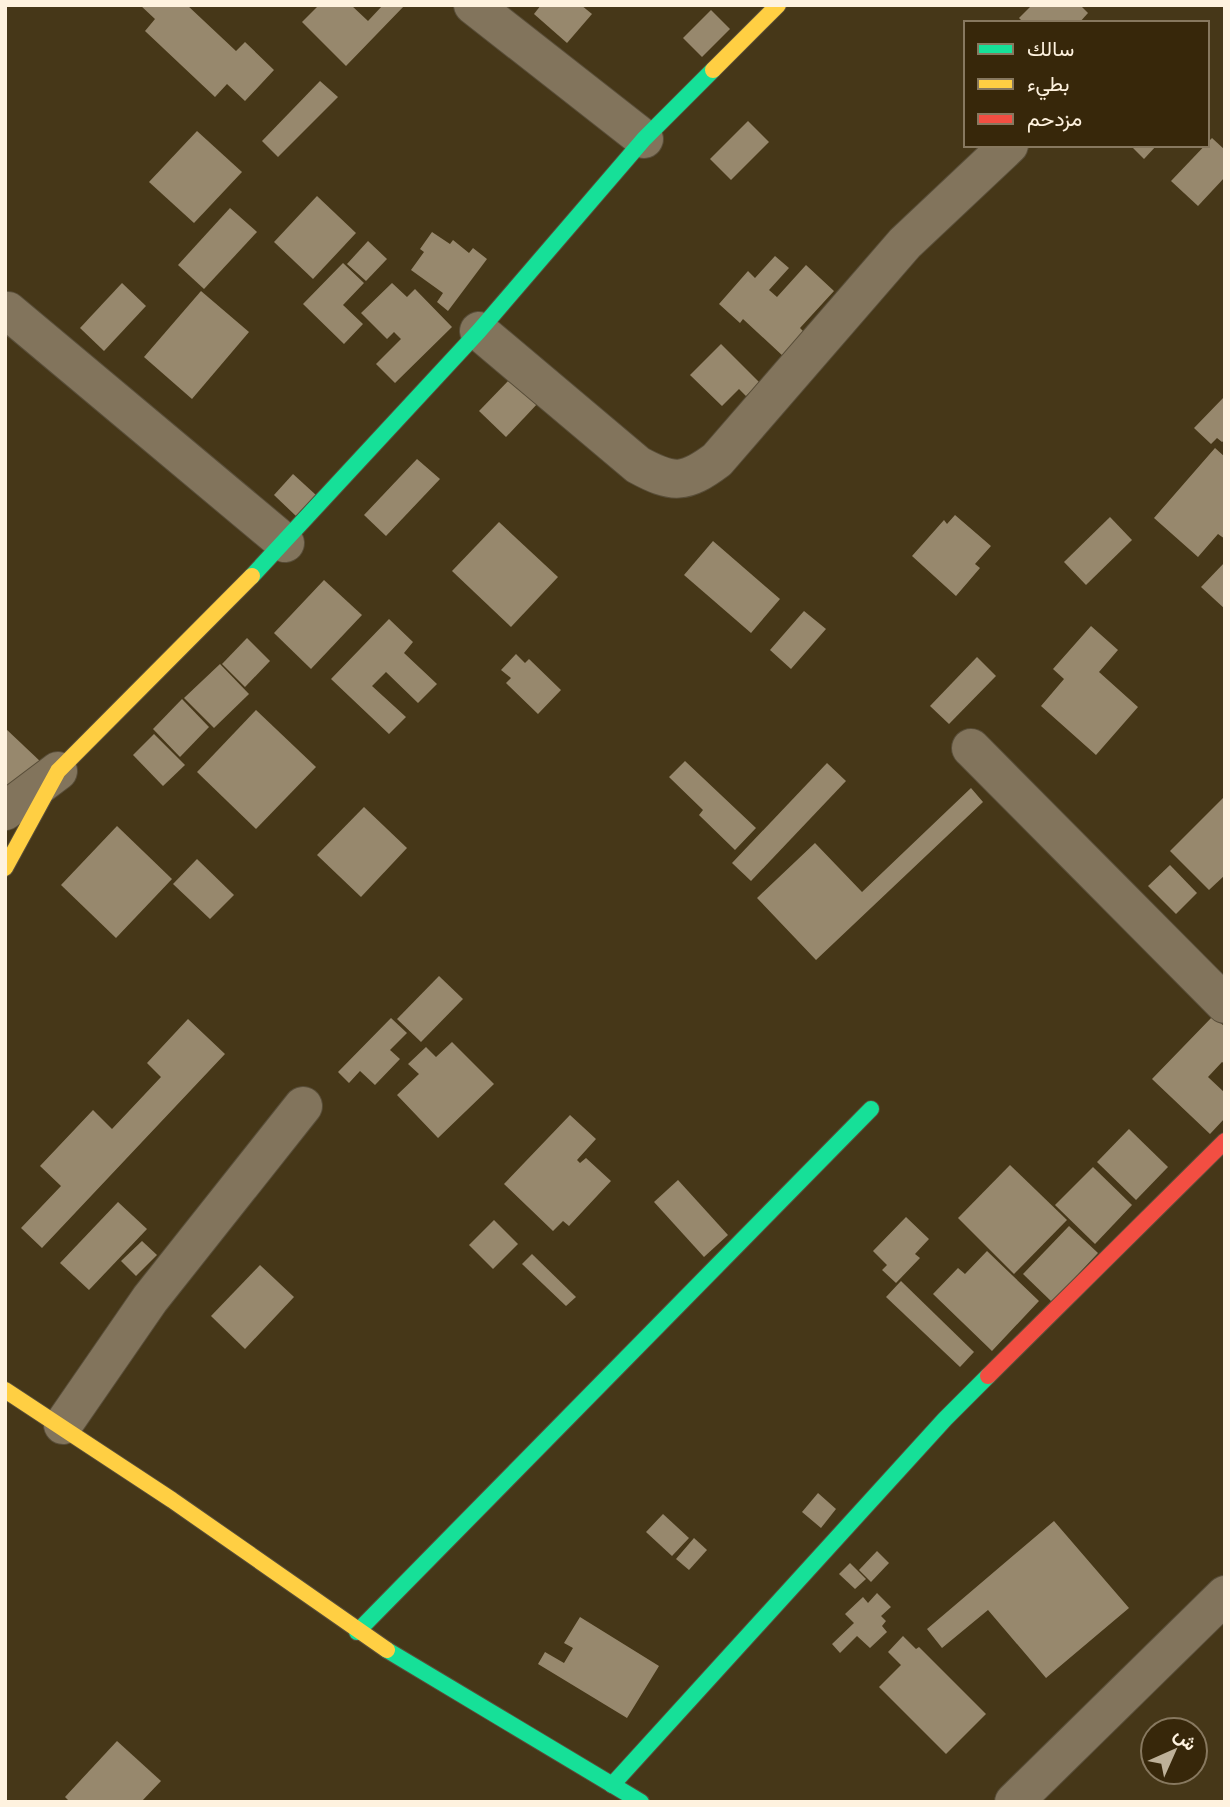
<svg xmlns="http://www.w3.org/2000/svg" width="1230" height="1807" viewBox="0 0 1230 1807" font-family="'IBM Plex Sans',Vazirmatn,sans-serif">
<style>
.building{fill:#97886d}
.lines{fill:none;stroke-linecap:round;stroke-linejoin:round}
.street-casing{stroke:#594e39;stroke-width:40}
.fast-casing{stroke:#594e39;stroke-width:18}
.slow-casing{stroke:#594e39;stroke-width:18}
.jam-casing{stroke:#594e39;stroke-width:18}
.street{stroke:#82745c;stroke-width:38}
.fast{stroke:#16e098;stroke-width:16}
.slow{stroke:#ffcf43;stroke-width:16}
.jam{stroke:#f24e42;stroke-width:16}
</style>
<rect width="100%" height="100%" fill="#463718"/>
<!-- building -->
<g class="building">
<path d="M140,5H187L236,51L245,42L274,70L245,101L227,84L215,97L145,31L155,19Z"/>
<path d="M319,5H351L368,21L383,5H405L346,66L302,22Z"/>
<path d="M541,5H581L592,14L567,43L534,14Z"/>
<path d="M1032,5H1080L1088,13L1079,23H1024L1019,18Z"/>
<path d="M711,10L730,29L702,57L683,38Z"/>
<path d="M320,81L338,97L278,157L262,141Z"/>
<path d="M748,121L769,142L731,180L710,159Z"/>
<path d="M197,131L242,172L194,223L149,182Z"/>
<path d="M1212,138L1225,150V177L1198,206L1171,181Z"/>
<path d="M1130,145H1157L1144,159Z"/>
<path d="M317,196L356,233L313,279L274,242Z"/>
<path d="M230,208L257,232L204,289L178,265Z"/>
<path d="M432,232L450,244L453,240L469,253L473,248L487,259L448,311L437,302L443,293L411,270L424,252L420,249Z"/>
<path d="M368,241L387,259L366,281L347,264Z"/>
<path d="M775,256L789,268L769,290L777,297L806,265L834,291L800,328L806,334L784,357L743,319L740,323L719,304L748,271L755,278Z"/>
<path d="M343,263L364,283L343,305L363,324L344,344L303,304Z"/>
<path d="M122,283L146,306L104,351L80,328Z"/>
<path d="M392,283L407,297L415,289L452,327L395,383L376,364L401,339L394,332L387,339L361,313Z"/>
<path d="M201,291L249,332L192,399L144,357Z"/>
<path d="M721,344L760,383L746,396L739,389L722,406L690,375Z"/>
<path d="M513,376L539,402L506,437L479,411Z"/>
<path d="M1225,396V440L1222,442L1217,438L1211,444L1194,428Z"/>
<path d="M1215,448L1225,457V539L1218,534L1198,557L1154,518Z"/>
<path d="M417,459L440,479L386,536L364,515Z"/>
<path d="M293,474L316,495L296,516L274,495Z"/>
<path d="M955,515L991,546L975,564L980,568L956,596L912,556L944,520L947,524Z"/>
<path d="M1110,517L1132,540L1086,585L1064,562Z"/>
<path d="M499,522L558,577L511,627L452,571Z"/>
<path d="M713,541L780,599L751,633L684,575Z"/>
<path d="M1225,562V609L1201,587Z"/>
<path d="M324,580L362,615L311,669L274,633Z"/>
<path d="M804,611L826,629L791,669L770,650Z"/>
<path d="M389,619L413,642L404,653L437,684L418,703L386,672L372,686L406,717L389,734L331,679Z"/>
<path d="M1091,626L1118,650L1099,672L1138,707L1096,755L1041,706L1064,679L1053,669Z"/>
<path d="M247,638L270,661L245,687L222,664Z"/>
<path d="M516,654L525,663L529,659L561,690L538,714L506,683L511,678L501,670Z"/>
<path d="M977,657L996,676L949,724L930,706Z"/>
<path d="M220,664L249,694L214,728L184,698Z"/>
<path d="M182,699L209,727L180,757L153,729Z"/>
<path d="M256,710L316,767L256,829L197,772Z"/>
<path d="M5,728L42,763L14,793L5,784Z"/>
<path d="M154,734L185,765L163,786L133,755Z"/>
<path d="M685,761L756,828L735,850L699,815L703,810L669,777Z"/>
<path d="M827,763L846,781L751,881L732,863Z"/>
<path d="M971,788L983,802L816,960L757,898L815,843L862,892Z"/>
<path d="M1225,796V875L1209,890L1170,851Z"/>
<path d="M364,807L407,848L361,897L317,855Z"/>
<path d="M117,826L172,879L116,938L61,885Z"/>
<path d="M197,859L234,895L210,919L173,884Z"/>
<path d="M1170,865L1197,893L1176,914L1148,886Z"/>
<path d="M439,976L463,999L421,1042L397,1019Z"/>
<path d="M1213,1016L1225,1027V1064L1222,1062L1208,1077L1225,1093V1118L1210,1134L1152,1079Z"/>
<path d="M391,1018L407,1033L390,1050L400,1059L375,1085L360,1071L349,1083L338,1072Z"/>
<path d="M188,1019L225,1054L42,1248L21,1228L61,1186L40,1166L93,1110L112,1129L161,1077L147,1063Z"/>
<path d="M452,1042L494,1084L438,1138L397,1095L419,1074L408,1064L426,1047L436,1057Z"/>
<path d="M570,1115L596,1139L577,1160L580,1163L586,1158L611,1181L569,1226L563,1221L553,1231L504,1184Z"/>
<path d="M1129,1129L1168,1167L1136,1200L1097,1162Z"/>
<path d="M1010,1165L1067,1220L1014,1274L958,1218Z"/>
<path d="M1093,1167L1132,1205L1095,1244L1055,1205Z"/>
<path d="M678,1180L728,1235L704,1257L654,1202Z"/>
<path d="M118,1202L147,1229L89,1290L60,1263Z"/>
<path d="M906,1217L929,1239L915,1254L920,1258L896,1283L882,1270L887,1265L873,1251Z"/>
<path d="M494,1220L518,1244L493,1269L469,1245Z"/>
<path d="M1069,1226L1098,1253L1052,1302L1023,1274Z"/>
<path d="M142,1241L157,1255L136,1276L121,1261Z"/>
<path d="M987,1251L1039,1301L992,1351L933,1294L958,1268L965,1274Z"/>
<path d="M532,1254L576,1297L566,1306L522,1264Z"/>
<path d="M260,1265L294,1297L245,1349L211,1316Z"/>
<path d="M901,1281L974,1352L960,1367L886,1297Z"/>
<path d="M818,1493L836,1509L821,1528L802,1512Z"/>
<path d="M663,1514L689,1538L672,1556L646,1532Z"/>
<path d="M1054,1521L1129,1608L1046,1678L988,1610L942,1648L927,1629Z"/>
<path d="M694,1538L707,1550L689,1570L676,1559Z"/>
<path d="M877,1551L889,1563L871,1582L859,1570Z"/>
<path d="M850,1563L866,1579L855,1589L839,1574Z"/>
<path d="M877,1593L891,1607L881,1616L886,1621L882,1626L887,1632L870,1648L857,1636L840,1653L832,1644L854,1623L845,1614L863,1597L868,1603Z"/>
<path d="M580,1617L659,1666L627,1718L538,1664L545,1652L564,1663L573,1648L564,1643Z"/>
<path d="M903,1636L916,1649L919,1647L986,1714L946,1754L879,1687L901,1665L888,1652Z"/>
<path d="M117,1741L161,1781L141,1802H70L65,1797Z"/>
</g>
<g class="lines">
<!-- street casing -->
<g class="street-casing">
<g id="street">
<path d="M473,5L644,139"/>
<path d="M8,311L285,543"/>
<path d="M479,331L638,465C673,484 685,484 717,460L905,243L1009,145"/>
<path d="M971,748L1225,1004"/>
<path d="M5,811L58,771"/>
<path d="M63,1425L150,1299L303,1106"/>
<path d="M1014,1802L1225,1595"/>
</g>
</g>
<!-- fast casing -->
<g class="fast-casing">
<g id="fast">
<path d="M252,576L479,331L644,139L713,70"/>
<path d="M357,1632L871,1109"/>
<path d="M387,1650L641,1802"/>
<path d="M612,1785L945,1419L988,1376"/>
</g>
</g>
<!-- slow casing -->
<g class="slow-casing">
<g id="slow">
<path d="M713,70L778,5"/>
<path d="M5,868L58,771L252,576"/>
<path d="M5,1390L172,1500L387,1650"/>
</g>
</g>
<!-- jam casing -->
<g class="jam-casing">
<path id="jam" d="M988,1376L1225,1141"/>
</g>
<!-- street -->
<use href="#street" class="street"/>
<!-- fast -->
<use href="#fast" class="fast"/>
<!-- slow -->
<use href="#slow" class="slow"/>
<!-- jam -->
<use href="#jam" class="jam"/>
</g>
<!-- border -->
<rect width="1230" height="1807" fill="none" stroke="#fef2df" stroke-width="14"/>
<!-- legend -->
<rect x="964" y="21" width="245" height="126" fill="#37270a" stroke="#87785f" stroke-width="2"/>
<rect x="978" y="44" width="35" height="10" fill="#16e098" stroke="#87785f" stroke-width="2"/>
<text x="1027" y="56" font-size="21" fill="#fef2df">سالك</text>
<rect x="978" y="79" width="35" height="10" fill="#ffcf43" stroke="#87785f" stroke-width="2"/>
<text x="1027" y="91" font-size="21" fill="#fef2df">بطيء</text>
<rect x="978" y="114" width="35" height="10" fill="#f24e42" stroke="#87785f" stroke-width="2"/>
<text x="1027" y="126" font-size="21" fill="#fef2df">مزدحم</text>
<!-- north arrow -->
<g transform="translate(1174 1751) rotate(45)"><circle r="33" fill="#37270a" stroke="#87785f" stroke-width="2"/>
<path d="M0-5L12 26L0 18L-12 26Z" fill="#beb199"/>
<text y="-10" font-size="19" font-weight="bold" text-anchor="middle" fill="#fef2df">ش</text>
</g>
</svg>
